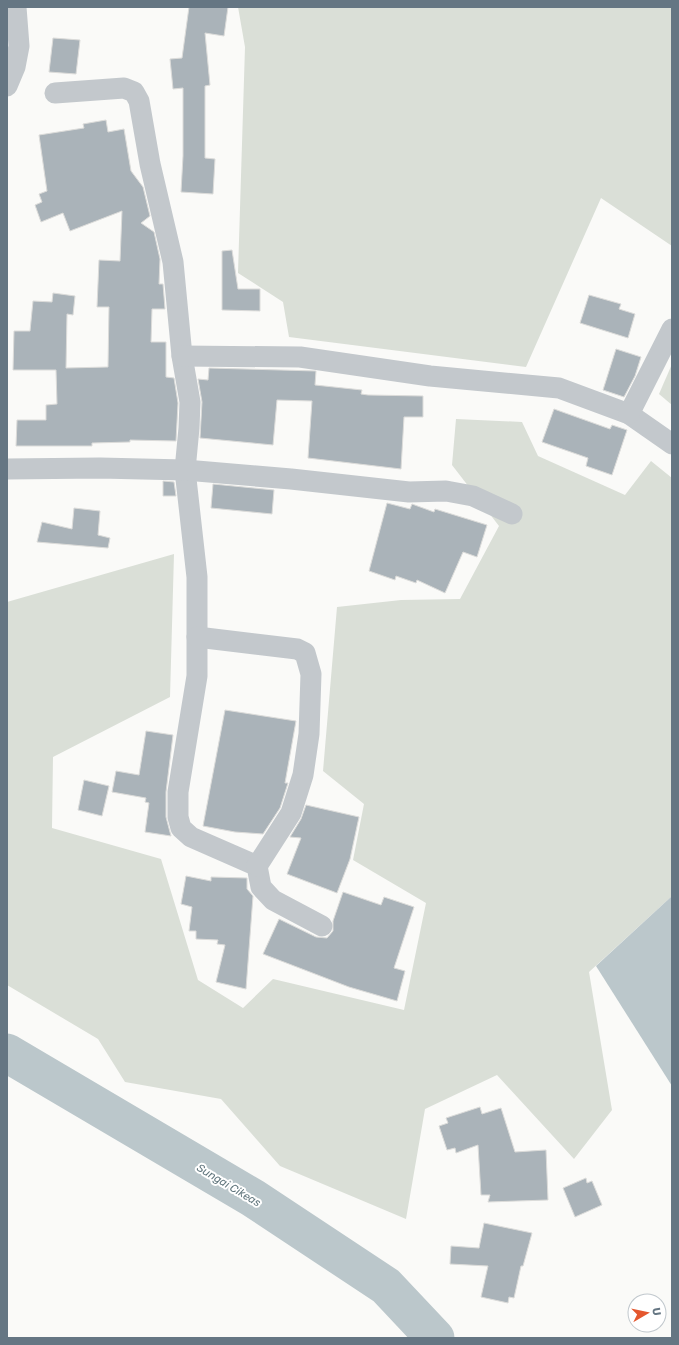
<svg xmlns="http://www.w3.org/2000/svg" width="679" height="1345" viewBox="0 0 679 1345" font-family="Rubik,sans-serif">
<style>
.green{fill:#dadfd7}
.water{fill:#bbc7cb}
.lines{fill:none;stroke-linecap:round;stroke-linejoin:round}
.river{stroke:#bbc7cb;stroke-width:39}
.building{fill:#aab3b9;stroke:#dcdcda}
.minor{stroke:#c3c8cc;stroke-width:21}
.labels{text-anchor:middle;stroke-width:4;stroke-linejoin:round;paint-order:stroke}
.water-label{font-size:11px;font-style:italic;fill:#60757c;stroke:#fff}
</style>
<rect width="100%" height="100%" fill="#fafaf8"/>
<!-- green -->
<g class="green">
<path d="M238,7H672V246L601,198L526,367L289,337L283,302L238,273L245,47Z"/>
<path d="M672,364V405L659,394Z"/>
<path d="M456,419L522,422L538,456L625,495L651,461L672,478V896L589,972L612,1110L574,1159L497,1075L425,1109L406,1219L280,1166L221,1099L125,1082L98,1039L7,985V602L174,554L170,697L53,757L52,828L161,859L198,980L243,1008L273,979L404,1010L426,903L353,860L364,804L323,771L337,607L401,600L460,599L499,526L452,465Z"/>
</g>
<!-- water -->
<path class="water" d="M672,896V1086L596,966Z"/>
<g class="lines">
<!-- river -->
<path class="river" d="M7,1053L253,1198L386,1286L435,1338"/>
</g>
<!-- building -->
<g class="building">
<path d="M189,7H228L224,36L205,33L210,85L205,86V158L215,159L213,194L181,192L183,156V88L173,89L170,59L182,58Z"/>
<path d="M53,38L80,40L76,74L49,72Z"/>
<path d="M106,120L108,132L124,129L131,171L143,187L150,216L141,223L154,232L160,259L159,284H163L165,309H152L151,342H166V377L174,378L178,403L176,441L130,440V442L92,443V446H16L17,420H46V405L57,404L56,370H13L14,331H30L33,301L52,302L53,293L75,296L73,315L67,314L66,368L108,367L109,307H97L99,260L120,261L122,211L70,231L63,213L41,222L35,205L42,202L39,194L47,191L39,135L84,128L83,124Z"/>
<path d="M232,250L238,289H260V311L222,310V251Z"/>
<path d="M589,295L621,304L619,309L635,314L628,338L580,323Z"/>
<path d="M616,349L641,357L635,376L624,397L603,390Z"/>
<path d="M209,368L316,371L315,385L362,390L361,394L368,395L423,396V417H404L401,469L308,458L312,401L277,400L273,445L200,438L202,402L198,379L208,380Z"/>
<path d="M554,409L610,429L612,425L627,430L612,475L586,466L588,458L542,442Z"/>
<path d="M163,481L174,482L176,496H163Z"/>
<path d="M213,484L274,490L272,514L211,508Z"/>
<path d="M387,503L410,509L412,504L434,512L435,509L487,525L477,557L463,552L445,593L417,580L416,583L396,576L395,580L369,571Z"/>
<path d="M74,508L100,511L98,535L110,538L108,548L37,542L42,522L72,529Z"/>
<path d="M225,710L296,721L285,783H288L280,808L263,834L235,832L203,826Z"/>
<path d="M146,731L173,735L166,792V817L171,836L145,832L149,803L145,802L146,798L112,792L116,771L139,775Z"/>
<path d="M84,780L109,786L102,816L78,810Z"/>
<path d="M306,805L359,817L350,859L337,893L287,874L301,838L290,837L301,819Z"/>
<path d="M186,876L211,881V877L247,878V889L253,896L246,989L216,982L225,945L217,944L218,940L196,939V931H189L192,907L181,904Z"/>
<path d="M343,892L381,905L384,897L414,907L394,968L405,971L397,1001L349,987L263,954L279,919L316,937L327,938L333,931V921Z"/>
<path d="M480,1107L482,1114L501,1108L515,1152L546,1150L548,1200L488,1202L490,1195H481L478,1145L456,1153L455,1148L447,1150L439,1126L448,1123L446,1118Z"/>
<path d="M586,1178L587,1183L592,1181L602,1205L575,1217L563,1188Z"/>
<path d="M484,1223L532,1233L523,1266H521L514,1298L509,1297L508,1303L481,1297L488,1266L450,1264L451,1246L479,1248Z"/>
</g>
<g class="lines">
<!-- minor -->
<g class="minor">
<path d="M7,86L15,67L19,46L16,7"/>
<path d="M55,93L124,88L134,92L139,101L150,164L173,262L182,356L190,402L189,428L185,470L197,577V676L178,792V817L181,828L191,837L257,866L261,887L273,900L322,926"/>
<path d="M182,356L300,357L430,376L559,388L629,414L672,444"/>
<path d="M629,414L672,329"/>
<path d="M7,469L100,468L185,470L291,479L409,492L446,491L473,496L512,514"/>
<path d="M197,637L297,649L305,653L311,674L309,734L303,775L291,813L257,866"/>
</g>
</g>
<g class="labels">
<!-- water labels -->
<g class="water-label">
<text transform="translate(229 1185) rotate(31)" y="4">Sungai Cikeas</text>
</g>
</g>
<!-- border -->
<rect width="679" height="1345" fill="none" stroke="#657683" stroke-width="16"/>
<!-- north arrow -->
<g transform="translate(647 1313) rotate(81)"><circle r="19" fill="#ffffff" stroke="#c1c8cd"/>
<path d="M0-3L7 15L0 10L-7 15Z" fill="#e4572e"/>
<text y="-6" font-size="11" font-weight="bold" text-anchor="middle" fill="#657683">U</text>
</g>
</svg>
